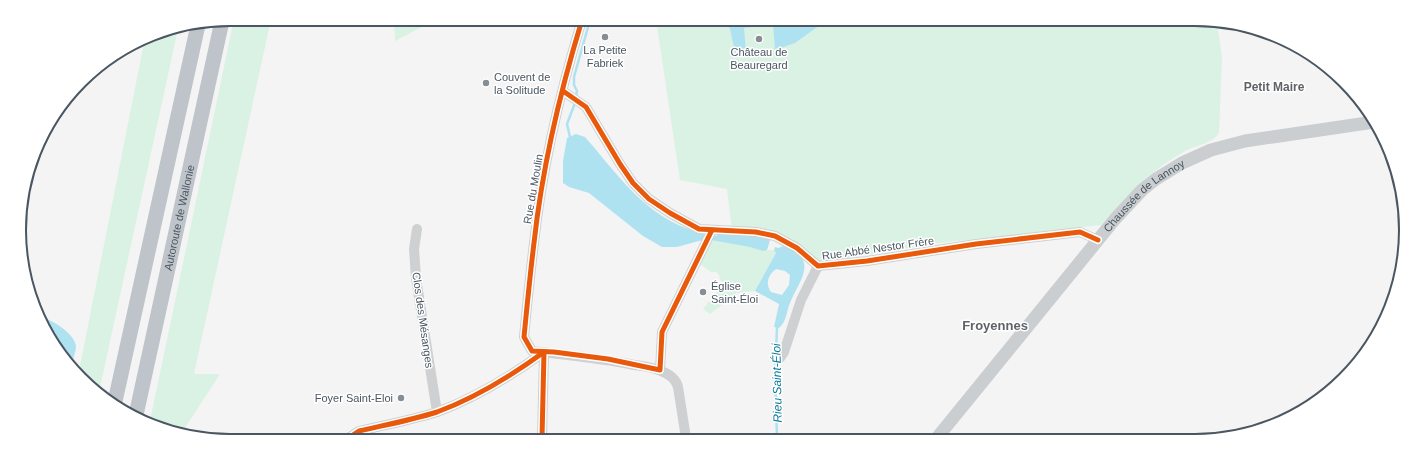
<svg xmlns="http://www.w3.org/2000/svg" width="1425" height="460" viewBox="0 0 1425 460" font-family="Arial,sans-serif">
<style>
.green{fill:#d9f2e3}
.water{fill:#aee2f0;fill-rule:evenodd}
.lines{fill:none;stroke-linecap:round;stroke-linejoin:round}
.stream{stroke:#aee2f0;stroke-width:2.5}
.minor{stroke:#ced0d2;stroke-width:10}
.major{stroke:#caced1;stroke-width:13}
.highway{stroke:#bec4c9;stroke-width:15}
.cycleway-casing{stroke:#fff;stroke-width:8}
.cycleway{stroke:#e8590c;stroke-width:5}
.poi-dot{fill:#868d94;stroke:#fff;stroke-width:1.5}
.labels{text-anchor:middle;stroke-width:3;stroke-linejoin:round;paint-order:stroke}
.poi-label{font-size:11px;fill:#4a5661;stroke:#fff}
.street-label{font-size:11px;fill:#4a5661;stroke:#fff}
.neighbourhood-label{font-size:12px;font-weight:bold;fill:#5f6368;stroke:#fff}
.water-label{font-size:12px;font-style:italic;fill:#0c7c9b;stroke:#fff}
.quarter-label{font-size:13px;font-weight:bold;fill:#5f6368;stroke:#fff}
.rim{fill:none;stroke:#4a5661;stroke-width:2}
</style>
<rect width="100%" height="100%" fill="#f4f4f4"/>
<!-- green -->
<g class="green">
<path d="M234,19H271L194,374H220L181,434L150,421Z"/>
<path d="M394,20H435L395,41Z"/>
<path d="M643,21H726L730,29L735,53L746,52L743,28L773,25L775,49L795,43L826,21L1217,23L1222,57L1219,133C1213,143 1197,145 1187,150C1151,170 1128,194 1101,225L932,244L819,263L781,238L732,230L727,189L680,180L657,26Z"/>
<path d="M178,29L99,392L79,371L145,38L149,35Z"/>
<path d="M711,239L767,250H774L776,253L755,291L737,293L710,314L703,309L724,283L720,280L719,275L716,272H711L700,264Z"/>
</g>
<!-- water -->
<g class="water">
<path d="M726,21H826L795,43L775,50L773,25L744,28L746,52L735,53L730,29Z"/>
<path d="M576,134L585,137C624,182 649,222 711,236C716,237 721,233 726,233C739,233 752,235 765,236L770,240L767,250L763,251L750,247L706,239L677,247H662L643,236L589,193L569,187L563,183V161L567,138Z"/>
<path d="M783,246C820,259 800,279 790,303C786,312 787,321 779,328L774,327L779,304L755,291L776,253L774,250L775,247L778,248ZM776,269L785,271L790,275L789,285L782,295L771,292C765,284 768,275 776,269Z"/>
<path d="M40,316C51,320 74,332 76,346C76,351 73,359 72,364L55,347Z"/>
</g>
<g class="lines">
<!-- stream -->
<g class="stream">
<path d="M576,96L577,91L574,85V77L590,20"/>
<path d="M570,137L567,124L575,103"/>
<path d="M777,327L775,376L777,438"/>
</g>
<!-- minor -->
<g class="minor">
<path d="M582,20C560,92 542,169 534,243C530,275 527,306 524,337L532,351C566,355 600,358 634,365C642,366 653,367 661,371C669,374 676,379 678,387L686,438"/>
<path d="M563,91L586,107L620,164L633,183L649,199L670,213L699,229L756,232L775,236L797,248L818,266L867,261L976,244L1080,232L1098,240"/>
<path d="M417,229L414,249L416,278L437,412"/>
<path d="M780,358L784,352L801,300L818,266"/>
<path d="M660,370L662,332L712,230"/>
<path d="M350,437L359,431C385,425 412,420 437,412C475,398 511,376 544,352"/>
<path d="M542,438L544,352"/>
</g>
<!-- major -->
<path class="major" id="s1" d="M936,439L1115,219L1142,190L1156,179L1182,163L1211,150L1245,141L1374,122"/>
<!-- highway -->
<g class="highway">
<path d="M114,406L198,25"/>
<path id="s2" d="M136,415L222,21"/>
</g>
<!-- cycleway casing -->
<g class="cycleway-casing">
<g id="cycleway">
<path d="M582,20C560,92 542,169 534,243C530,275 527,306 524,337L532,351L554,352L608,359L660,370L662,332L712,230"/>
<path d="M563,91L586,107L620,164L633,183L649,199L670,213L699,229L756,232L775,236L797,248L818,266L867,261L976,244L1080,232L1098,240"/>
<path d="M350,437L359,431C385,425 412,420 437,412C475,398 511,376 544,352"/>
<path d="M542,438L544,352"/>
</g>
</g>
<!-- cycleway -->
<use href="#cycleway" class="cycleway"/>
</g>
<!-- markers -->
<g class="poi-dot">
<circle cx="605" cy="37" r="4"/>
<circle cx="759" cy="39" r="4"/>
<circle cx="486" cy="83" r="4"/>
<circle cx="703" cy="292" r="4"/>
<circle cx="401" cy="398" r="4"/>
</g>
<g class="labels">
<!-- poi labels -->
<g class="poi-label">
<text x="605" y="54">La Petite<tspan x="605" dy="13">Fabriek</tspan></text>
<text x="759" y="56">Château de<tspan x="759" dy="13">Beauregard</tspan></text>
<text x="494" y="81" text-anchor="start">Couvent de<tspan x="494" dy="13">la Solitude</tspan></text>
<text x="711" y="290" text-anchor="start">Église<tspan x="711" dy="13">Saint-Éloi</tspan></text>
<text x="393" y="402" text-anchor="end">Foyer Saint-Eloi</text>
</g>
<!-- street labels -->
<g class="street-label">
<text transform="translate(533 189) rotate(-80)" y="4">Rue du Moulin</text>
<text dy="4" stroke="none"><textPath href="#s1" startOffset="321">Chaussée de Lannoy</textPath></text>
<text dy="4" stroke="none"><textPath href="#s2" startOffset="202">Autoroute de Wallonie</textPath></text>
<text transform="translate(878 248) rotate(-8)" y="4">Rue Abbé Nestor Frère</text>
<text transform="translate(423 320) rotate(82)" y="4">Clos des Mésanges</text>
</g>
<!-- neighbourhood labels -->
<g class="neighbourhood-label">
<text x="1274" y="91">Petit Maire</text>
</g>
<!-- water labels -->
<g class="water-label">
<text transform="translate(777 383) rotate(-91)" y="4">Rieu Saint-Éloi</text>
</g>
<!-- quarter labels -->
<g class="quarter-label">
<text x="995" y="330">Froyennes</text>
</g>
</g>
<!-- crop -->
<path d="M0 0H1425V460H0ZM230 26H1195A204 204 0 0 1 1399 230V230A204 204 0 0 1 1195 434H230A204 204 0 0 1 26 230V230A204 204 0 0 1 230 26Z" fill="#fff" fill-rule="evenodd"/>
<path class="rim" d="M230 26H1195A204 204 0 0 1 1399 230V230A204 204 0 0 1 1195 434H230A204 204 0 0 1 26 230V230A204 204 0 0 1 230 26Z"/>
</svg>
